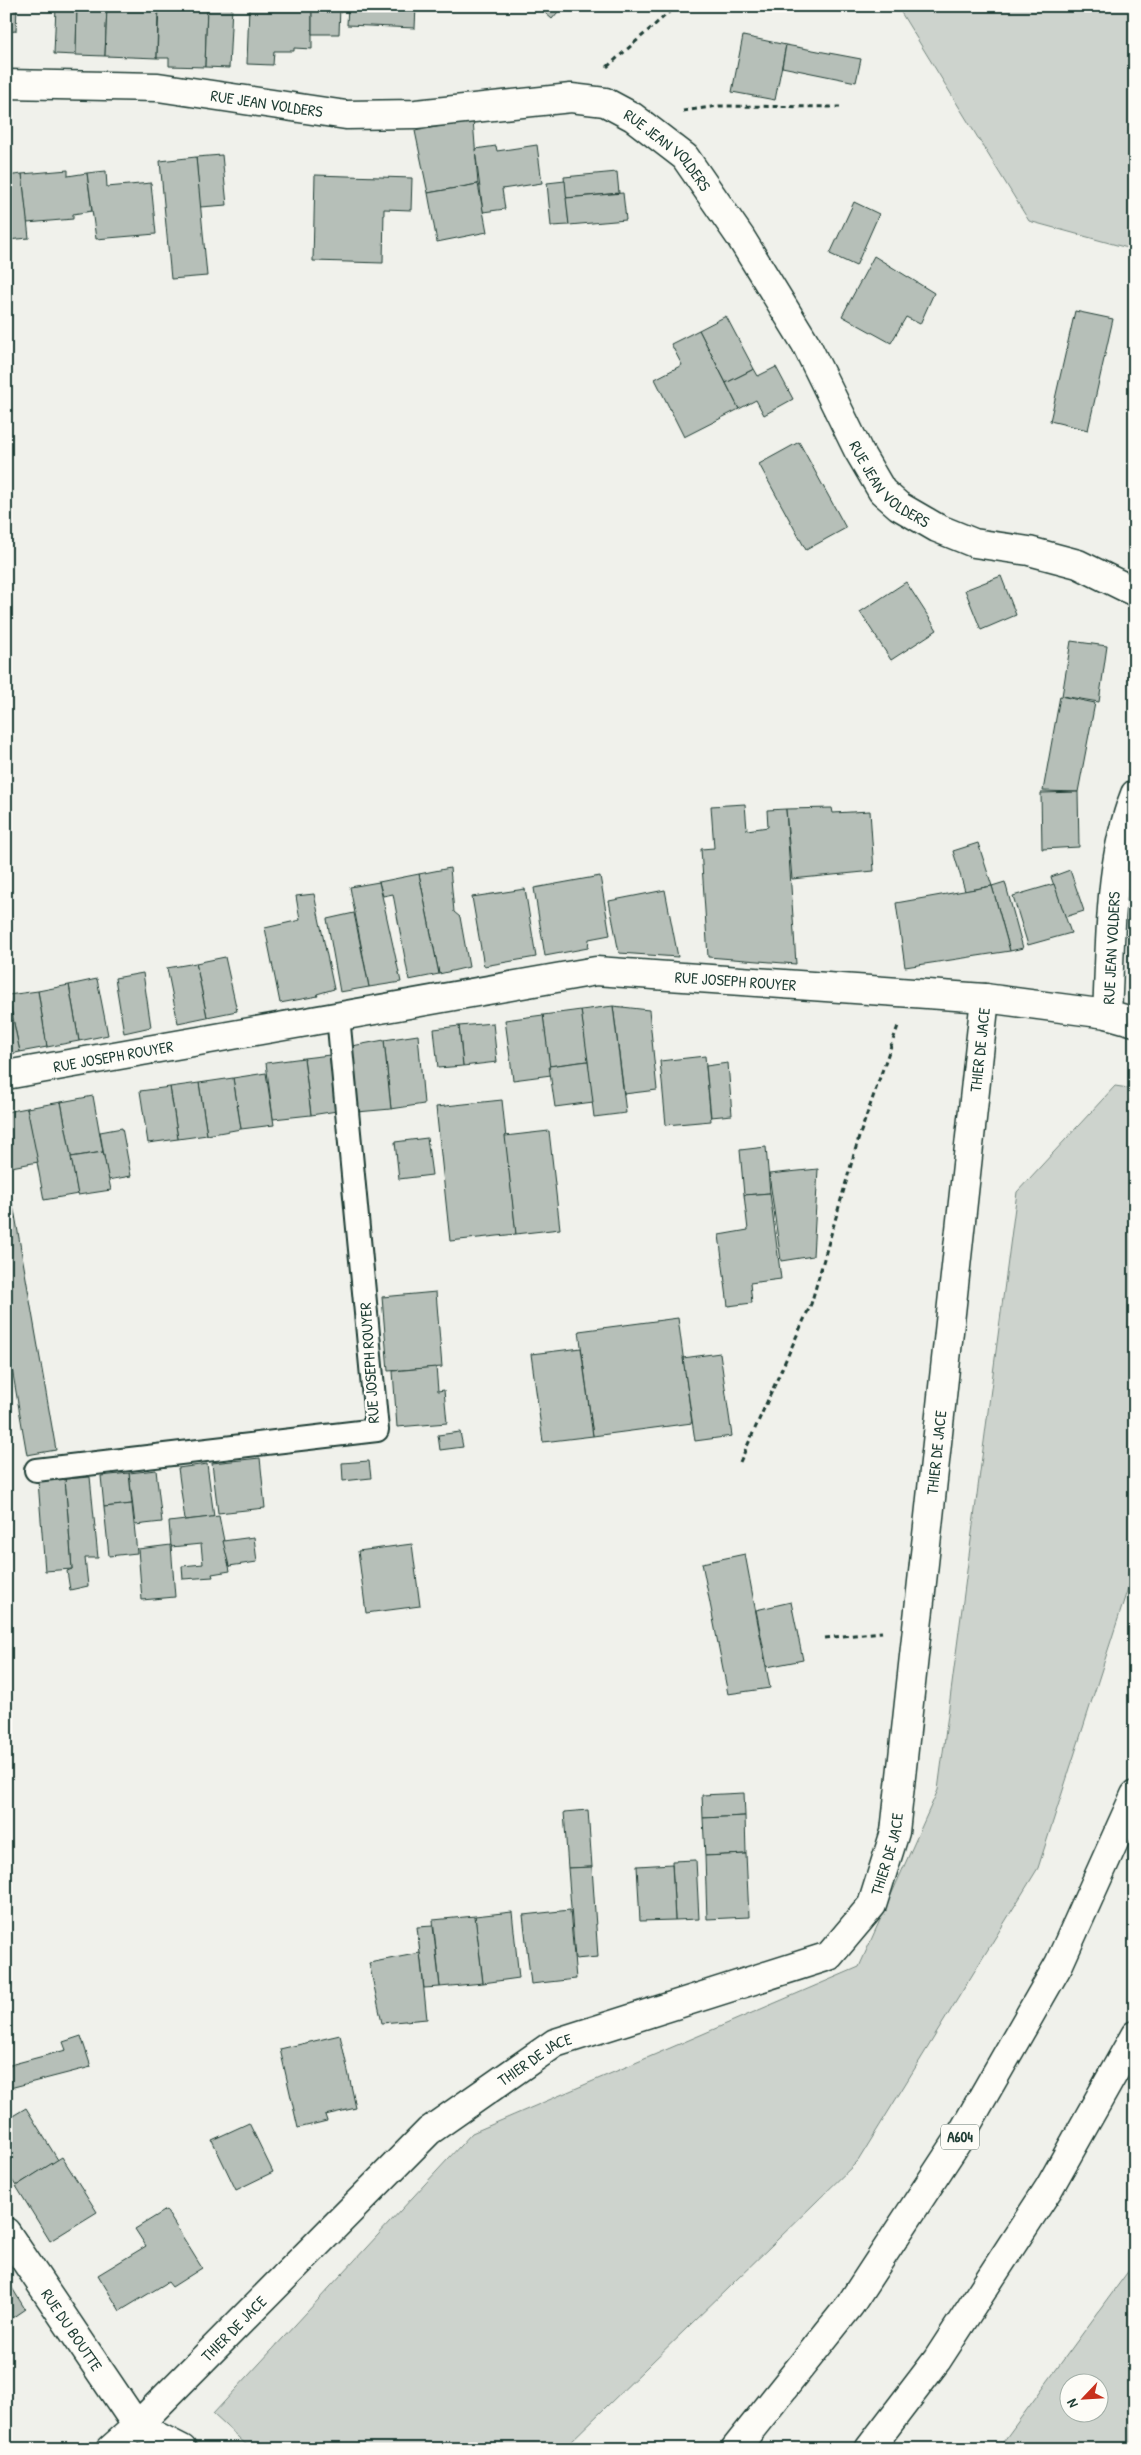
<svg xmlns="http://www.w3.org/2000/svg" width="1141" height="2455" viewBox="0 0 1141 2455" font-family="'Patrick Hand',sans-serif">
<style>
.green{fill:#cdd3cd;stroke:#768880;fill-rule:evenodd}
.building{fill:#b6bfb8;stroke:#1f3d34}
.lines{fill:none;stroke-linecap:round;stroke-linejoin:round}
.lane-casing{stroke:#1f3d34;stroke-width:26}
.street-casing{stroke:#1f3d34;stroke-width:31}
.secondary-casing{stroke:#1f3d34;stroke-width:31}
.highway-casing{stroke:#1f3d34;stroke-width:31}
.path{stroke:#1f3d34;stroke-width:3;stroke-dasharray:5 4;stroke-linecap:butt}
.lane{stroke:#fdfcf7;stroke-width:22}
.street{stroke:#fdfcf7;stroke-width:28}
.secondary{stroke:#fdfcf7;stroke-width:28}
.highway{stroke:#fdfcf7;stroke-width:28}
.labels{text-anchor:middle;stroke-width:5;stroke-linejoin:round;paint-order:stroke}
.shield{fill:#fdfcf7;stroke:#62766e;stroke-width:1}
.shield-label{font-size:15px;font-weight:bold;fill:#1f3d34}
.street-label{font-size:16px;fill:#1f3d34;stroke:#fdfcf7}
</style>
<rect width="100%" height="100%" fill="#f0f1eb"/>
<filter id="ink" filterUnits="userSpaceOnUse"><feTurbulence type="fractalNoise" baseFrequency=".02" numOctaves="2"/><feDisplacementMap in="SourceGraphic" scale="10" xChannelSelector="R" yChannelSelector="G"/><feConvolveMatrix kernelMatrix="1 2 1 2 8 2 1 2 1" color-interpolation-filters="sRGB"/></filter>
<g filter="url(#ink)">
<!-- green -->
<g class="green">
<path d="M897,6H1135V250L1029,221Z"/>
<path d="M1115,1086L1135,1089V1566L1038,1868L858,2161L563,2449H251L213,2414L472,2133L859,1967L938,1790L1017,1192Z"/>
<path d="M1135,2262V2449H998ZM1068,2382H1098V2412H1068Z"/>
</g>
<!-- building -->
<g class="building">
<path d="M6,6H17L16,31L6,32Z"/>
<path d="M56,6H77L76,55L54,54Z"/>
<path d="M77,6H107L105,56L76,55Z"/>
<path d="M107,6H158L157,58L105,56Z"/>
<path d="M159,6H207L205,67L169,66V58H157Z"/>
<path d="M207,6H232L229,68L205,67Z"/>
<path d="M249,6H312V49L294,48V51H274L273,65L247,64Z"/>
<path d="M312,6H340L339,34H312Z"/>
<path d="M348,6H416L415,28L347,25Z"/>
<path d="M537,6H563L552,19Z"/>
<path d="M743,36L786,45L775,100L732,92Z"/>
<path d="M786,45L861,59L856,82L782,67Z"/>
<path d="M473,120L478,184L428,193L415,131Z"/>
<path d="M537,145L542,183L502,189L505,209L483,212L475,149L496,146L497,151Z"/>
<path d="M222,155L227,205L200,207L196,157Z"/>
<path d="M196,157L207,276L171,279L160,161Z"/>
<path d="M68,170V176L87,173L92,211L73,214V219L27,223L22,174Z"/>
<path d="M106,171L107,187L151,183L156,234L96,239L87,173Z"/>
<path d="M617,172L619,193L566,198L564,177Z"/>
<path d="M22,174L29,238L7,240L6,242V176Z"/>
<path d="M315,175L412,178L411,210L384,209L383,263L313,261Z"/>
<path d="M565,181L569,225L551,226L547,183Z"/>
<path d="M478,184L487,232L437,242L428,193Z"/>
<path d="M623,193L626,220L569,225L566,198Z"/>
<path d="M854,202L879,214L856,266L830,254Z"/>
<path d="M874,256L934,293L920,324L906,317L891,343L842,316Z"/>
<path d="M1075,311L1113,319L1088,430L1050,421Z"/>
<path d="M726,316L754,369L726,383L699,330Z"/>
<path d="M699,330L739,409L684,437L655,379L682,365L671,344Z"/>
<path d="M776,367L793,399L764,415L756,400L739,409L726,383L754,369L758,376Z"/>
<path d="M799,442L846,528L806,550L759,464Z"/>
<path d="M1001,576L1016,615L981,630L965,590Z"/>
<path d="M906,582L937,630L891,660L860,612Z"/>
<path d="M1071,641L1107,646L1099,702L1062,696Z"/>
<path d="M1060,696L1095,703L1078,792L1043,791Z"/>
<path d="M1078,792L1079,847L1042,849L1041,793Z"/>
<path d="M745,804L747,830L768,827L767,810L786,809L796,964L708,957L701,849L714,848L711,806Z"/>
<path d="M832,808L833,813L870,811L874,871L792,879L786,809Z"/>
<path d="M978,843L992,886L965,891L953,851Z"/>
<path d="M450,868L454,912L460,917L469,967L439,974L419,874Z"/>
<path d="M1070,870L1084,911L1065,917L1051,877Z"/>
<path d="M419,874L439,974L409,980L393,894L383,896L379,882Z"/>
<path d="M600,876L610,935L589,939L588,948L545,956L534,888Z"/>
<path d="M379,882L401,982L369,987L350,887Z"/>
<path d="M1005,882L1023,948L1010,951L992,886Z"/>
<path d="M1054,884L1071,933L1028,945L1013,896Z"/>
<path d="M992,886L1010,951L905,967L896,903Z"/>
<path d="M525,889L536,957L484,966L472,897Z"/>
<path d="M665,890L678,957L619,953L609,901Z"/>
<path d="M314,894L334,989L317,994L318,996L280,1003L265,928L300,920L296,896Z"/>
<path d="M354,913L369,987L340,992L327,919Z"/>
<path d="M225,957L237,1011L207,1017L196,963Z"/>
<path d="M196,963L207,1017L178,1023L167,968Z"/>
<path d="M143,973L151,1027L124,1033L115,978Z"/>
<path d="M97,979L108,1035L79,1041L69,985Z"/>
<path d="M69,985L79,1041L47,1047L38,991Z"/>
<path d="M38,991L47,1047L20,1052L8,995Z"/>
<path d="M8,995L20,1052L6,1055V996Z"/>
<path d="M613,1006L649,1010L657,1090L624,1094Z"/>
<path d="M613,1006L626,1113L594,1117L581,1010Z"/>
<path d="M581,1010L588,1061L549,1066L543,1015Z"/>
<path d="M543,1015L551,1075L513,1080L505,1020Z"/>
<path d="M493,1023L497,1062L463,1066L459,1026Z"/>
<path d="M459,1026L463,1066L438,1068L434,1029Z"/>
<path d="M418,1035L424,1104L391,1109L384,1040Z"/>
<path d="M384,1040L391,1109L357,1112L352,1046Z"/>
<path d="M330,1055L337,1111L311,1115L304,1058Z"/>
<path d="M705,1056L711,1121L666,1125L660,1061Z"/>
<path d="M304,1058L311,1115L273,1119L266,1063Z"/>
<path d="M588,1061L593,1102L555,1107L549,1066Z"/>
<path d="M728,1063L732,1115L711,1117L706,1066Z"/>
<path d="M266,1073L274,1125L241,1129L233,1078Z"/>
<path d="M233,1078L241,1129L207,1135L199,1083Z"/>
<path d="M199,1083L207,1135L178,1139L170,1087Z"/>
<path d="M170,1087L178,1139L148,1143L140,1091Z"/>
<path d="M93,1096L103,1152L71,1157L61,1102Z"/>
<path d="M502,1100L516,1234L450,1241L436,1107Z"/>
<path d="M61,1102L78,1194L44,1200L27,1108Z"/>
<path d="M27,1108L38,1162L6,1168V1112Z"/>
<path d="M122,1128L131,1176L108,1180L100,1132Z"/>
<path d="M549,1131L560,1229L516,1234L505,1136Z"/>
<path d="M427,1138L432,1175L399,1179L395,1142Z"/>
<path d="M766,1147L770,1193L744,1195L740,1150Z"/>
<path d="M103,1152L111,1190L78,1195L71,1157Z"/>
<path d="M818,1169L813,1256L781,1261L769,1174Z"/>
<path d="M6,1176L15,1215L6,1216Z"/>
<path d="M770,1193L781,1279L750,1283L752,1303L728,1306L719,1235L748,1230L744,1195Z"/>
<path d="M15,1215L56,1450L27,1455L6,1334V1216Z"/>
<path d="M436,1292L442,1367L388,1371L382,1297Z"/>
<path d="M678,1318L692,1423L593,1436L579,1331Z"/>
<path d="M581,1348L593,1436L543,1442L531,1354Z"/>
<path d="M720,1353L732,1436L695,1441L683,1358Z"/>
<path d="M436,1367L438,1391L444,1390L447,1423L397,1427L393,1371Z"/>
<path d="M460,1432L463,1447L440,1450L438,1435Z"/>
<path d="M260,1458L265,1508L218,1513L212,1463Z"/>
<path d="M369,1461L371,1478L343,1481L342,1463Z"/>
<path d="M207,1464L214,1517L185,1520L178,1468Z"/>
<path d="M156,1470L162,1522L135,1525L129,1473Z"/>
<path d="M129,1473L132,1504L104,1507L101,1476Z"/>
<path d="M90,1477L98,1558H85L88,1586L70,1590L67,1571L72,1569L65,1479Z"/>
<path d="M65,1479L72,1569L45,1571L38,1481Z"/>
<path d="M132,1504L137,1553L109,1556L104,1507Z"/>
<path d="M219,1516L230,1571L212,1574L213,1577L183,1579L182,1566L203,1564L201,1544L171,1547L169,1522Z"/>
<path d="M254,1537L257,1562L229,1566L223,1541Z"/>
<path d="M412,1544L420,1606L366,1613L358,1551Z"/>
<path d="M171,1545L175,1597L142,1600L138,1549Z"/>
<path d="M745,1554L770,1688L728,1694L702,1563Z"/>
<path d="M791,1602L803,1660L767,1667L756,1610Z"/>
<path d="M744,1793L745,1816L703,1818L702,1795Z"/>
<path d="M588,1810L592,1867L568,1868L564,1812Z"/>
<path d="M745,1816L746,1854L705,1856L703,1818Z"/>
<path d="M746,1854L749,1917L707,1919L705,1856Z"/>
<path d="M696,1860L699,1919L675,1920L672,1861Z"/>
<path d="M672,1864L675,1920L640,1921L637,1866Z"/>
<path d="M592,1867L598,1957L575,1959L568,1868Z"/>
<path d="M570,1910L576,1979L531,1984L523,1915Z"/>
<path d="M512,1912L519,1978L483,1983L475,1916Z"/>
<path d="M475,1916L483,1983L440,1987L433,1920Z"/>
<path d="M433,1926L440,1987L424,1988L417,1927Z"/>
<path d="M420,1953L427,2019L382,2023L369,1963Z"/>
<path d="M340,2035L356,2108L325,2115L327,2121L298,2128L280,2049Z"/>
<path d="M81,2036L91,2067L6,2089V2066L66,2050L63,2042Z"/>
<path d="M26,2108L58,2160L16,2186L6,2171V2120Z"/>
<path d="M249,2123L273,2172L236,2190L212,2140Z"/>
<path d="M62,2157L97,2212L50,2241L16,2186Z"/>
<path d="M166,2210L202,2268L172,2287L168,2282L120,2311L98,2275L146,2246L135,2229Z"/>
<path d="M9,2283L25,2309L6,2322V2285Z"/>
</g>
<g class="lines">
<!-- lane casing -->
<g class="lane-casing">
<path id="lane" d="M36,1470L377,1430L338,1016"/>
</g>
<!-- street casing -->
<g class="street-casing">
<g id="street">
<path id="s1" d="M6,84L158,87L346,115L416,114L571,98L605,102L633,117L685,157L741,238L806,344L858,450L882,491L899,506L937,528L974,543L1029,551L1078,564L1135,592"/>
<path d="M1135,794C1108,863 1111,941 1107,1014L1135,1022"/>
<path id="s2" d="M6,2232L137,2426L182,2449"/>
<path id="s3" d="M111,2449L137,2426L429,2131L555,2043L829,1956L872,1905L895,1832L985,998"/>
</g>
</g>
<!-- secondary casing -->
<g class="secondary-casing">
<g id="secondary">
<path id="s4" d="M6,1075L596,971L985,998L1107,1014"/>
</g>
</g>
<!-- highway casing -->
<g class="highway-casing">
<g id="highway">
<path d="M735,2449L850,2305L957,2142L1059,1964L1135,1795"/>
<path d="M869,2449L937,2360L1049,2188L1135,2035"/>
</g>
</g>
<!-- path -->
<g class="path">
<path d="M607,67L676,6"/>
<path d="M683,111L719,106L840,107"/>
<path d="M740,1462L811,1304L859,1137L898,1026"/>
<path d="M825,1638L882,1632"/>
</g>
<!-- lane -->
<use href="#lane" class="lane"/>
<!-- street -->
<use href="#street" class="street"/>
<!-- secondary -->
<use href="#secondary" class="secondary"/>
<!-- highway -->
<use href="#highway" class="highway"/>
</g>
</g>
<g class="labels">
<!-- shield labels -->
<rect class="shield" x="941" y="2124.5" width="38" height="25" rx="4"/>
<g class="shield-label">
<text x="960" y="2142">A604</text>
</g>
<!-- street labels -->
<g class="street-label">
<text dy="6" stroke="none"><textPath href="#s1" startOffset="262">RUE JEAN VOLDERS</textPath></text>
<text dy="6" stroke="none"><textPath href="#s1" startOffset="682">RUE JEAN VOLDERS</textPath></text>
<text dy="6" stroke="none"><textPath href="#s1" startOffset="1088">RUE JEAN VOLDERS</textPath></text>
<text transform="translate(1111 948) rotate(-87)" y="6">RUE JEAN VOLDERS</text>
<text dy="6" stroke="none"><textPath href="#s4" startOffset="739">RUE JOSEPH ROUYER</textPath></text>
<text dy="6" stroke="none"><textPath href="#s3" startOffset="1821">THIER DE JACE</textPath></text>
<text dy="6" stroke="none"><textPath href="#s4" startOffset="109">RUE JOSEPH ROUYER</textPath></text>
<text transform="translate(369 1363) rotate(-94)" y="6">RUE JOSEPH ROUYER</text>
<text dy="6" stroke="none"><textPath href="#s3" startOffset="1416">THIER DE JACE</textPath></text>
<text dy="6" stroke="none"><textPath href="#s3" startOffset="1011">THIER DE JACE</textPath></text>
<text dy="6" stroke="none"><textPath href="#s3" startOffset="578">THIER DE JACE</textPath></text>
<text dy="6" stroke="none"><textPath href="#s3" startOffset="172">THIER DE JACE</textPath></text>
<text dy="6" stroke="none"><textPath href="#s2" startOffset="118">RUE DU BOUTTE</textPath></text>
</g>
</g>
<!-- margin -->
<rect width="1141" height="2455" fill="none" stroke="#fdfcf7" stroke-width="25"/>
<rect x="12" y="12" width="1116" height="2430" fill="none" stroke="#1f3d34" stroke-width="2" filter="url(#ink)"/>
<!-- north arrow -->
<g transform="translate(1084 2398) rotate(245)"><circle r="24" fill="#fdfcf7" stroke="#a4b0a9"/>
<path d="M0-4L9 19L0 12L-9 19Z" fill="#c8321e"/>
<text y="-8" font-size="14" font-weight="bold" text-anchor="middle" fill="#1f3d34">N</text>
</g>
</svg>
